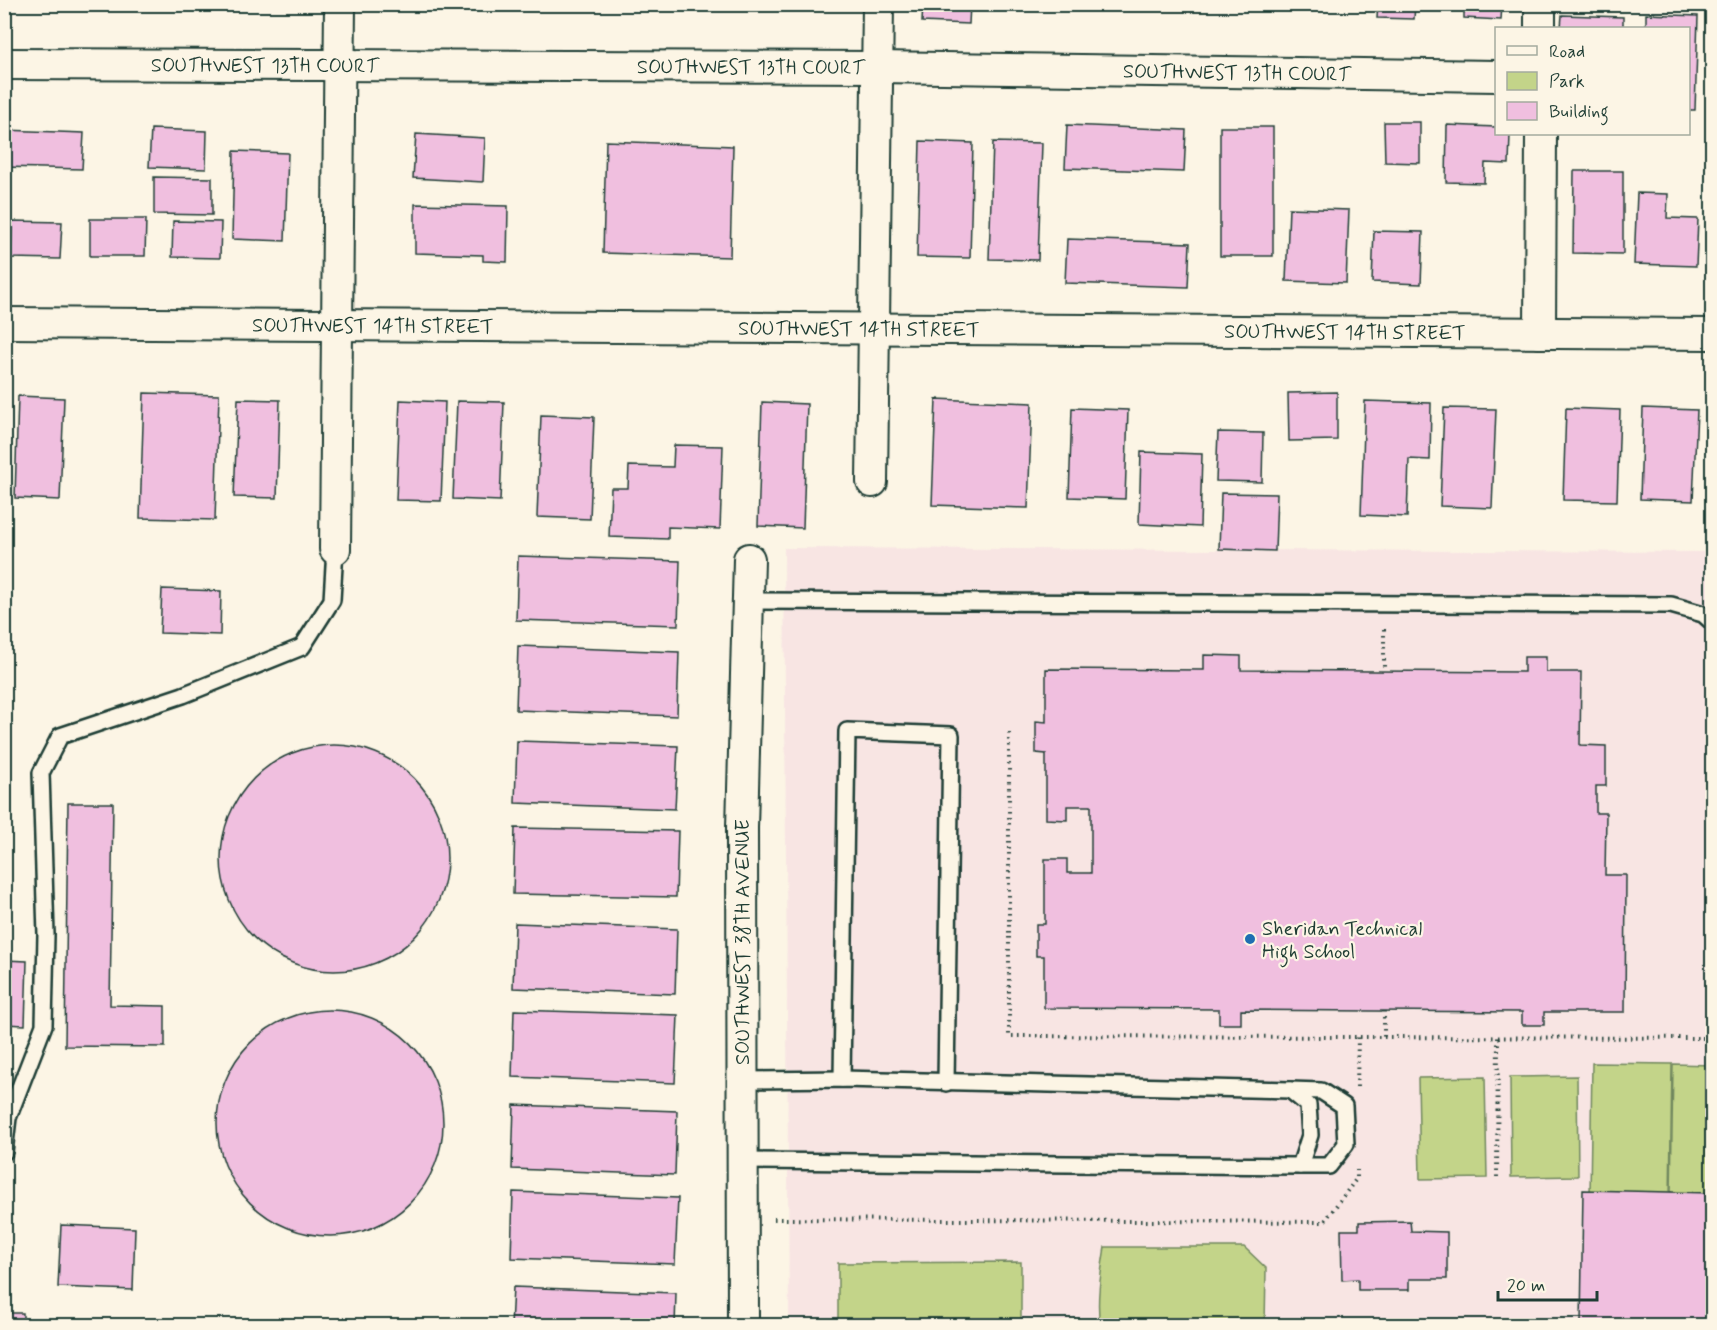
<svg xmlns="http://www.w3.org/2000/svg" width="1717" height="1330" viewBox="0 0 1717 1330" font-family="Mynerve,sans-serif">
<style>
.built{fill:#f8e5e3}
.green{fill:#c3d489;stroke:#71885e;stroke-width:1.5}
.building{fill:#f0bfdf;stroke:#1f3d34;stroke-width:1.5}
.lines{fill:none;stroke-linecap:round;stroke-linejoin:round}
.service-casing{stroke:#1f3d34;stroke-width:20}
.minor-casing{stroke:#1f3d34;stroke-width:34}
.path{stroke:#1f3d34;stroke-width:4;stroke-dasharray:1.5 4.5;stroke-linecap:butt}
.service{stroke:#fcf5e5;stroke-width:15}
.minor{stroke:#fcf5e5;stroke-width:30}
.poi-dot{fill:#1f6fb2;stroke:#fcf5e5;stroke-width:2}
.labels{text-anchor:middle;stroke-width:4.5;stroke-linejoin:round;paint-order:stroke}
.street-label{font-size:20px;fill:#1f3d34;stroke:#fcf5e5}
.poi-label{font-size:20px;fill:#1f3d34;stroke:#fcf5e5;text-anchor:start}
</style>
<rect width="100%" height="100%" fill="#fcf5e5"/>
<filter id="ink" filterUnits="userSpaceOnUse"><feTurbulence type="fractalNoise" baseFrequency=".0167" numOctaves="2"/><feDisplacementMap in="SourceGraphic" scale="12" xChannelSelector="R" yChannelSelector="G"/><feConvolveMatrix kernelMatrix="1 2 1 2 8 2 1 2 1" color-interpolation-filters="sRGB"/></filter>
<g filter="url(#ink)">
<!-- built -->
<path class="built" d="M784,548L1712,552V1325H789Z"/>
<!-- green -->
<g class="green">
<path d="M1592,1063L1672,1064L1670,1197L1590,1196Z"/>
<path d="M1673,1064L1712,1065V1198L1671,1197Z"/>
<path d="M1577,1076L1578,1176L1511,1177L1510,1077Z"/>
<path d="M1485,1077L1487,1178L1420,1179L1418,1078Z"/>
<path d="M1105,1247H1244L1266,1268L1265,1325H1100C1096,1300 1101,1272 1105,1247Z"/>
<path d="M1021,1262V1325H838V1263Z"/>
</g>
<!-- building -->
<g class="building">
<path d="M923,4H970L969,24L922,22Z"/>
<path d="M1378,4H1415L1414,19L1377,18Z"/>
<path d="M1464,4H1502L1501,20L1464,18Z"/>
<path d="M1646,14L1698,16L1695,110H1688V28H1646Z"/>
<path d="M1562,15L1623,17V28H1561Z"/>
<path d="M1384,122H1420V163L1385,162Z"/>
<path d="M1067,125L1186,130L1184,172L1065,168Z"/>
<path d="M1447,125L1496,127V134H1510L1509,164L1485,163L1484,183L1446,182Z"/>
<rect x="1220" y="127" width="53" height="129"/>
<path d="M151,129L207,131L206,169L149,167Z"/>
<path d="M4,130L84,133L82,169L4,167Z"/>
<path d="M416,134L485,138L483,182L413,178Z"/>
<path d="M606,141L733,146L730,257L603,253Z"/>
<path d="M920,141L973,143L970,258L917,257Z"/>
<path d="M993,142L1042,143L1038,260L989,259Z"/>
<path d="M234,151L288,153L285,241L232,239Z"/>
<path d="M1574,171H1623V254L1573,253Z"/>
<path d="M154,177L212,178V215L154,214Z"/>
<path d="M1712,180V262H1710Z"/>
<path d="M1637,193L1668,194L1667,218L1698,219L1696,266L1634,264Z"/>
<path d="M415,204L508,206L507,262L483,261V255L415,253Z"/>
<path d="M1289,208L1349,210L1346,283L1286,281Z"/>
<path d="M90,219H146L145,256H90Z"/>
<path d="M12,221L62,222L60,259L11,258Z"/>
<path d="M173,221L221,222L220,258L172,257Z"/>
<path d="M1374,231L1423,232L1421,284L1372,282Z"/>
<path d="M1067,239L1190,243L1188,287L1065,283Z"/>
<path d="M1337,392V440L1289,441L1288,393Z"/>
<path d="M144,393L219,395L215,520L140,518Z"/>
<path d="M18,396L64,398L60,500L15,498Z"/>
<path d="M238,399L280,400L277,498L234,497Z"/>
<path d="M936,399L1032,403L1028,508L932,505Z"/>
<path d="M400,400L445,402L441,501L396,500Z"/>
<path d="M457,401L504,402L500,501L453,499Z"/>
<path d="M1365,401L1431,403L1430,460L1409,459L1407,517L1361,515Z"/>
<path d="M762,402L807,404L803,528L758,526Z"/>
<path d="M1072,408L1128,410L1125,499L1069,497Z"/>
<path d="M1444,408L1496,409L1492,508L1440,506Z"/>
<path d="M1566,408L1620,410L1617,501L1563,500Z"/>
<path d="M1643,408L1697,410L1693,501L1640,499Z"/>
<path d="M541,415L594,417L590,519L537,517Z"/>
<path d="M1218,432L1263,433L1262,482L1216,481Z"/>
<path d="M674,445L723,446L720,529L668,527V539L609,537L611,488H628L629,466L673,467Z"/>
<path d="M1141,452L1202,454L1200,527L1139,524Z"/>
<path d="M1221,493L1277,494L1275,551L1219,549Z"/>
<path d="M518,556L680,561L678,625L516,620Z"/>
<path d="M162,589L221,591L220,635L160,633Z"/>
<path d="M518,646L679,652L677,716L516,710Z"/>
<path d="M1204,655L1241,656V670L1524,672V657H1546V672H1581L1580,745L1606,746V786H1596V813H1606L1605,875H1626L1625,1012H1544V1025H1522V1012L1241,1010V1024H1219V1009L1044,1008V956H1036V924H1045V859H1067V873H1091V806H1067V820L1046,819V754L1036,753V721L1046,722V669L1204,670Z"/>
<path d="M517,741L678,746L675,809L515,803Z"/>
<circle cx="334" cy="858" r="113"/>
<path d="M68,803H113L110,1005L165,1006V1047L65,1046Z"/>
<path d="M515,828L678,831L676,897L513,894Z"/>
<path d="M515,923L677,929L675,994L513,988Z"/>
<path d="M4,960L27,961L25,1025L4,1024Z"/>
<path d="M514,1010L678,1015L675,1083L512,1077Z"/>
<circle cx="330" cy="1123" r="113"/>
<path d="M514,1105L677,1111L675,1175L512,1169Z"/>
<path d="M1583,1190L1712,1193V1326H1581Z"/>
<path d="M513,1192L678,1198L675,1264L511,1258Z"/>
<path d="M1410,1221L1411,1231L1447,1232V1279H1409V1290H1358V1279L1342,1280L1341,1230H1359V1222Z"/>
<path d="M61,1225L135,1228L133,1290L58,1287Z"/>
<path d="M513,1287L676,1293L675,1326H511Z"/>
<rect x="4" y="1313" width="19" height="13"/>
</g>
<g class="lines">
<!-- service casing -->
<g class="service-casing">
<g id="service">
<path d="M748,601L1671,605L1703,614L1712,622"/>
<path d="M842,1079L847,731L951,735L946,1083"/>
<path d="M743,1080L842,1079L1290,1090L1308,1105L1310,1135L1300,1166L743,1161"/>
<path d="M1290,1090L1321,1091L1344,1106L1346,1144L1329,1166H1300"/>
<path d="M4,1152L8,1118L44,1025L46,935L41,773L60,736L183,695L302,647L332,600L335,549"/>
</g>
</g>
<!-- minor casing -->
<g class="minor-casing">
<g id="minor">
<path d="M1540,4V28"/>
<path id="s1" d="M4,64L878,67L1496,76"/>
<path id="s2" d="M4,323L1712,334"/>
<path d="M1540,333L1541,134"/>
<path d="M872,482L878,4"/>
<path d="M335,549L340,4"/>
<path d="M743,1326L742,828L749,559"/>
</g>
</g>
<!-- path -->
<g class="path">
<path d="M1384,629V671"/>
<path d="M1009,733V1036L1712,1038"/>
<path d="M1384,1011V1037"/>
<path d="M1357,1087L1358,1037"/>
<path d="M1497,1177L1498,1037"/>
<path d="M774,1219L1324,1222L1357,1178V1170"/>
</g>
<!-- service -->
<use href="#service" class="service"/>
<!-- minor -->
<use href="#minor" class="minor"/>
</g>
</g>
<!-- markers -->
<circle class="poi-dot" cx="1250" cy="939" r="6"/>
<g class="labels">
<!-- street labels -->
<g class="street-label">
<text dy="7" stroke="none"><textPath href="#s1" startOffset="261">SOUTHWEST 13TH COURT</textPath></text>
<text dy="7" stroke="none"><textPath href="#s1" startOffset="747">SOUTHWEST 13TH COURT</textPath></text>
<text dy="7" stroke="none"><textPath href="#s1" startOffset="1233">SOUTHWEST 13TH COURT</textPath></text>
<text dy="7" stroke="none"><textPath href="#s2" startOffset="369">SOUTHWEST 14TH STREET</textPath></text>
<text dy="7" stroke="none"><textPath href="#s2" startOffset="855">SOUTHWEST 14TH STREET</textPath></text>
<text dy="7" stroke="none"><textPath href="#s2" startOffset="1341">SOUTHWEST 14TH STREET</textPath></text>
<text transform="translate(742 942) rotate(-90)" y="7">SOUTHWEST 38TH AVENUE</text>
</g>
<!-- poi labels -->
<g class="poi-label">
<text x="1262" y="935">Sheridan Technical<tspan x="1262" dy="23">High School</tspan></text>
</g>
</g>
<!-- margin -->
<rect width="1717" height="1330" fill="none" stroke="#fcf5e5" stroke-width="24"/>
<rect x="12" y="12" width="1693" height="1306" fill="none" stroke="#1f3d34" stroke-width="2" filter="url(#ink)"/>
<!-- legend -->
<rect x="1495" y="27" width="195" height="108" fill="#fcf5e5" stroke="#a4ab9e" stroke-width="1.5"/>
<rect x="1507" y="46" width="30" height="9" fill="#fcf5e5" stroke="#a4ab9e" stroke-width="1.5"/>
<text x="1549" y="57" font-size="18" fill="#1f3d34">Road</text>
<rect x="1507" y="72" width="30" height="18" fill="#c3d489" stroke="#a4ab9e" stroke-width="1.5"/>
<text x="1549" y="87" font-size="18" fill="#1f3d34">Park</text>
<rect x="1507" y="102" width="30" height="18" fill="#f0bfdf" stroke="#a4ab9e" stroke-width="1.5"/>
<text x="1549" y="117" font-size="18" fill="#1f3d34">Building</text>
<!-- scale -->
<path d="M1498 1291v9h99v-9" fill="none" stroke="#1f3d34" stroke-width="3"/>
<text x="1507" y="1291" font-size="18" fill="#1f3d34" stroke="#fcf5e5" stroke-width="4.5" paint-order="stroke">20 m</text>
</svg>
